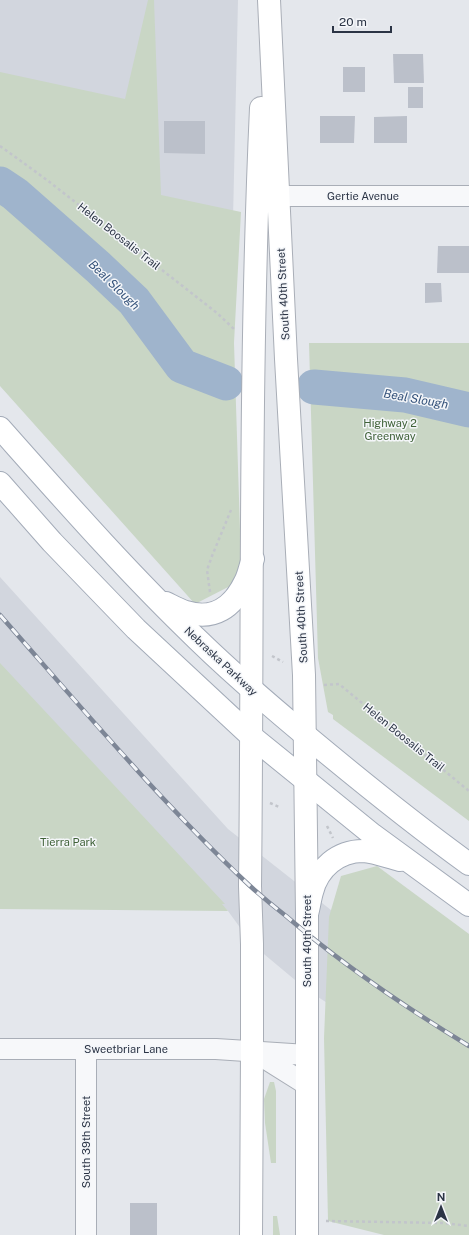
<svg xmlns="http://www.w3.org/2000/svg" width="469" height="1235" viewBox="0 0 469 1235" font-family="'Public Sans',sans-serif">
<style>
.built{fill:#d2d6de}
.green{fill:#c9d6c5}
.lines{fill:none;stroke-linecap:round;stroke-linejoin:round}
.river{stroke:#9fb4cc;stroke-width:35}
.building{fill:#bbc0ca}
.minor-casing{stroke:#a9aeb7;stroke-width:22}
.secondary-casing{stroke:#a9aeb7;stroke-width:24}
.primary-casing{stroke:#a3abb8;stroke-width:24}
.path{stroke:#c2c5cb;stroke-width:2.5;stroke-dasharray:3 3;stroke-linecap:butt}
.minor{stroke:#f7f8fa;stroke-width:20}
.secondary{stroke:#fff;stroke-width:22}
.primary{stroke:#fff;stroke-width:22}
.rail-casing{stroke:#7d8696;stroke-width:4.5}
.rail{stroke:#f4f6f9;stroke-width:3;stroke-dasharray:9;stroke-linecap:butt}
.labels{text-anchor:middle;stroke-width:3;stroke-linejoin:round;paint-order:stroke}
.street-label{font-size:11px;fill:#2b3445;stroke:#f4f6f9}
.park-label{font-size:11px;fill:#3f6138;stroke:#f4f6f9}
.water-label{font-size:12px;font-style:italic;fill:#34527a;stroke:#f4f6f9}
</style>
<rect width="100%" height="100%" fill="#e4e7ec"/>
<!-- built -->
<g class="built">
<path d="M0,0H238L232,263L0,133Z"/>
<path d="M0,577L228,829L406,969L332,1006L307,990L252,944L228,911L71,747L0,667Z"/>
</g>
<!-- green -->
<g class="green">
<path d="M148,0H154L161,195L241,212L234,343L241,561L232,585L195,604L0,386V72L125,99Z"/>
<path d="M309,343H469V821L333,719V715L328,712L318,658Z"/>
<path d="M0,663L225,904H222L228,911L0,909Z"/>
<path d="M377,866L469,934V1235H384L328,1221L324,1038L329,917L341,876Z"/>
<path d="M270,1082H274L276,1091V1163H271L265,1123L264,1099Z"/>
<path d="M273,1216H277L280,1235H273Z"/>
</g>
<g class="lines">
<!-- river -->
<g class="river">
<path d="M0,184L15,194L98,267L134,301L182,366L226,383"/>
<path d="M314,387L405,395L469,410"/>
</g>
</g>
<!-- building -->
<g class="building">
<path d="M393,54H423L424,83H394Z"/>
<rect x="343" y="67" width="22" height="25"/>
<rect x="408" y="87" width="15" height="21"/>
<path d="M320,116H355L354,143H320Z"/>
<path d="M407,116V143H374V117Z"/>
<path d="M164,121H205V154L164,153Z"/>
<path d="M438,246H469V273H437Z"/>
<path d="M425,283H441L442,302L425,303Z"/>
<rect x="130" y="1203" width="27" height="32"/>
</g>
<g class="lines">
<!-- minor casing -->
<g class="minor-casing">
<g id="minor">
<path d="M261,196H469"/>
<path d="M0,1049H216L307,1055"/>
<path d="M256,1053L307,1085"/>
<path d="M86,1235V1050"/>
</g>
</g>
<!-- secondary casing -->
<g class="secondary-casing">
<g id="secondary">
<path d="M269,0L286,359L304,675L307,914V1235"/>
<path d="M251,1235L252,1051V944L250,886C253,627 249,367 261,108"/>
</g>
</g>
<!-- primary casing -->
<g class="primary-casing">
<g id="primary">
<path d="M0,428C64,500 128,573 198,640C232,673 268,704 304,734C358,779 412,823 469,864"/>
<path d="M0,483L52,542L136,629L251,736L373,835L469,905"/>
<path d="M166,603C172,606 179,610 186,612C214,621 233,607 245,582C249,575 250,566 253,559"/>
<path d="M307,914C309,907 310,899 312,892C318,868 338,851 363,851C376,852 388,857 400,860"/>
</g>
</g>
<!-- path -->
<g class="path">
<path d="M0,146L47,180L217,313L234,329"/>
<path d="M210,592L207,570L212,556L231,510"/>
<path d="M272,656L283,662"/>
<path d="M324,685L339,684L469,791"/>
<path d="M270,803L279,807"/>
<path d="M327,826L333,838"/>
<path d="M326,1221L443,1223L469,1226"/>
</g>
<!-- minor -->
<use href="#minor" class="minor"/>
<!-- secondary -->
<use href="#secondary" class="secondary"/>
<!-- primary -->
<use href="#primary" class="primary"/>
<!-- rail casing -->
<g class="rail-casing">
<path id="rail" d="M0,615C81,707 160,801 249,885C261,896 273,906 286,916C343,965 405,1007 469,1046"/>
</g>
<!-- rail -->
<use href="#rail" class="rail"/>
</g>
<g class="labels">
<!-- street labels -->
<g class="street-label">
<text x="363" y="200">Gertie Avenue</text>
<text transform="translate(119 236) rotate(38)" y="4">Helen Boosalis Trail</text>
<text transform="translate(283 294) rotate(-93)" y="4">South 40th Street</text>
<text transform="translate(301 617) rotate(-93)" y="4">South 40th Street</text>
<text transform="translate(221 661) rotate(43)" y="4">Nebraska Parkway</text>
<text transform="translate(404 737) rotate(39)" y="4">Helen Boosalis Trail</text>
<text transform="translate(307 941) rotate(-90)" y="4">South 40th Street</text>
<text x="126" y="1053">Sweetbriar Lane</text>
<text transform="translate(86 1142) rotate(-90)" y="4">South 39th Street</text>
</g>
<!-- park labels -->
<g class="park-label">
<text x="390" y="427">Highway 2<tspan x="390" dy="13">Greenway</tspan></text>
<text x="68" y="846">Tierra Park</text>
</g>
<!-- water labels -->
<g class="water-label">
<text transform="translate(114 285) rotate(44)" y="4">Beal Slough</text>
<text transform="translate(416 399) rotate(10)" y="4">Beal Slough</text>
</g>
</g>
<!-- north arrow -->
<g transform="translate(441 1207)" stroke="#f4f6f9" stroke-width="3" paint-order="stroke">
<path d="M0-3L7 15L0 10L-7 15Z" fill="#2b3445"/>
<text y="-6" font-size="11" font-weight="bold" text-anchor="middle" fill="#2b3445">N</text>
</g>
<!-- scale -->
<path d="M333 26v6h58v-6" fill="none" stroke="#2b3445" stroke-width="2"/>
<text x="339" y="26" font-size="12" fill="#2b3445" stroke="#f4f6f9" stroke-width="3" paint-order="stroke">20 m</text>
</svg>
